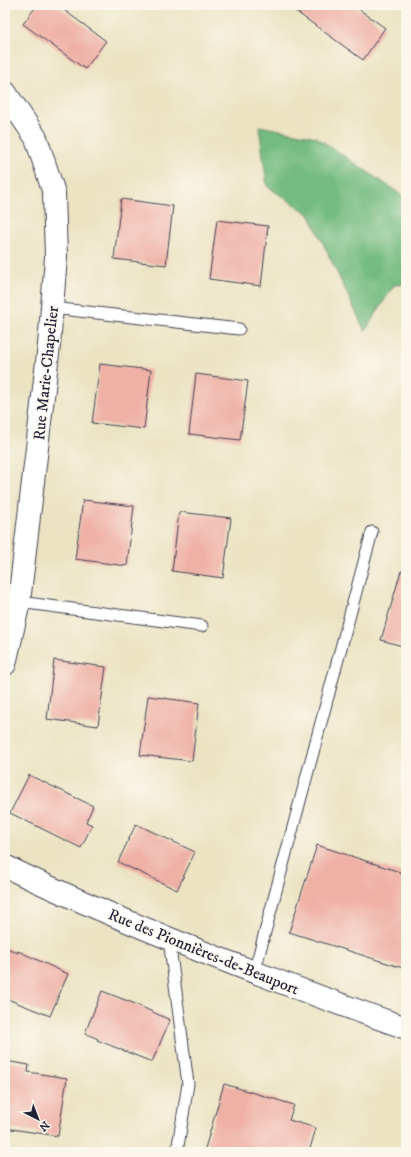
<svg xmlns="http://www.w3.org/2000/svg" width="411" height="1157" viewBox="0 0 411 1157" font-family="'IM FELL DW Pica',serif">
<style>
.forest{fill:#73bb80;stroke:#4a6e5e}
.building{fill:#efb0a6}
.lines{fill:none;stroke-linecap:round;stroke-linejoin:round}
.lane-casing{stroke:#403f4f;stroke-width:13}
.street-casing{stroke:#403f4f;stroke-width:24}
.lane{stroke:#fff;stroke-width:11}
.street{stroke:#fff;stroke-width:22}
.labels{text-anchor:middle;stroke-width:3;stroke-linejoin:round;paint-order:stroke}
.street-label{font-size:16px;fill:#22223b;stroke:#fbf7ec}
</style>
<rect width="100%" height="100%" fill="#fbf7ec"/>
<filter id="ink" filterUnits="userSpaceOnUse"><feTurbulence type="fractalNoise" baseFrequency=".025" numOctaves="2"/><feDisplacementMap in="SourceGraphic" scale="8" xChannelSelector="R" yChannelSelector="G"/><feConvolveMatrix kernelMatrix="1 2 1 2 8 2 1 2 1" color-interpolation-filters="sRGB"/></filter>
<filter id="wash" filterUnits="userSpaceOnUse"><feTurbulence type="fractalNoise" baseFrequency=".012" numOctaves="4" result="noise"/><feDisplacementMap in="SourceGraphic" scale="16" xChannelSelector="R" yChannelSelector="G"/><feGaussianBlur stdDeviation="0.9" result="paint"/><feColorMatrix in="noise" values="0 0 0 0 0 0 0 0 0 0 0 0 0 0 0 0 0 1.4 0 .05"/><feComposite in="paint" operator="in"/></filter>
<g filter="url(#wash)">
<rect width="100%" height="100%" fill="#ebe3c2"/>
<!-- forest -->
<path class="forest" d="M259,126L316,137L406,198V284L394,285L365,331L309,214L267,186Z"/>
<g id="blocks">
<!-- building -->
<g class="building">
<path d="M37,5H57L106,41L85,69L23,24Z"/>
<path d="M287,5H353L385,28L363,60Z"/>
<path d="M121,199L173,206L166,265L114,259Z"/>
<path d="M217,220L268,226L261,286L209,279Z"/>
<path d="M100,364L151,370L144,429L92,423Z"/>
<path d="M196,374L248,381L240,440L189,434Z"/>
<path d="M83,500L134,506L127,566L75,559Z"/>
<path d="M179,512L231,518L223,578L172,571Z"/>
<path d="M401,571L406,572V647L381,640Z"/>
<path d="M54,660L106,667L98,726L47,719Z"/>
<path d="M148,696L199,703L192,761L140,755Z"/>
<path d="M29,775L93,806L86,822L92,825L81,848L10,813Z"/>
<path d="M136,824L195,852L177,890L118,862Z"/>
<path d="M317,845L406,874V969L289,932Z"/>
<path d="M5,947L18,953V951L68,974L50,1016L5,998Z"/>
<path d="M102,991L133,1003L170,1020L152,1062L97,1040L98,1039L85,1033Z"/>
<path d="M5,1061L29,1065L28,1072L67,1078L58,1136L5,1128Z"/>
<path d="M224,1084L294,1105L289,1120L316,1128L309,1152H204Z"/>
</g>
</g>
</g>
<g filter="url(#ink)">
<use href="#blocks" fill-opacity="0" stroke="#403f4f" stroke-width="1"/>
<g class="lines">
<!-- lane casing -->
<g class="lane-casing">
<g id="lane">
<path d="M52,308L239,329"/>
<path d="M19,602L202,626"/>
<path d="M169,939L188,1084L177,1152"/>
<path d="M254,973L372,532"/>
</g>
</g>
<!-- street casing -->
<g class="street-casing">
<g id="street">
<path d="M5,92L36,138L54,193L56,257L49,345L19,602L5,664"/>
<path d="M5,866C41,884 78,900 115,916C211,957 308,993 406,1028"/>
</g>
</g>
<!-- lane -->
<use href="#lane" class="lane"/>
<!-- street -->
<use href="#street" class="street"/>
</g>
</g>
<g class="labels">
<!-- street labels -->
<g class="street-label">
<text transform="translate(45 373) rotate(-84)" y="6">Rue Marie-Chapelier</text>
<text transform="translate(204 951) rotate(22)" y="6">Rue des Pionnières-de-Beauport</text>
</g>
</g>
<!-- margin -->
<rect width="411" height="1157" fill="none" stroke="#fbf7ec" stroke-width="20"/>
<!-- north arrow -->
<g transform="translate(38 1119) rotate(138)" stroke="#fbf7ec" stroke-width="3" paint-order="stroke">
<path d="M0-3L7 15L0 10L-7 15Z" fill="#22223b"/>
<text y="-6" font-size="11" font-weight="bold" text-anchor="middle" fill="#22223b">N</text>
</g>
</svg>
